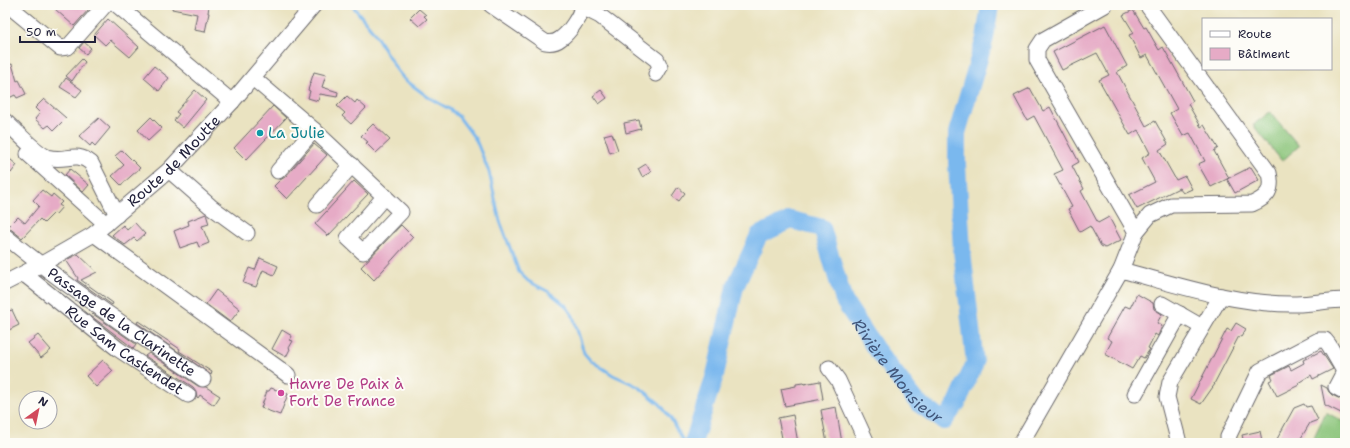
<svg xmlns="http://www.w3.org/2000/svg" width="1350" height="448" viewBox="0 0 1350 448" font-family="'Shantell Sans',sans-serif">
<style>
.green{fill:#8ac479;stroke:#56735a}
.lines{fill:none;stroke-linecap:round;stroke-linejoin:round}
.stream{stroke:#7ab8ee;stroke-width:3}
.river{stroke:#7ab8ee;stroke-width:18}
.building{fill:#e6abc6}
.minor-casing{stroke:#68666a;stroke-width:17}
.minor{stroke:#fff;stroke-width:15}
.culture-dot{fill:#0f9aa8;stroke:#fdfcf7;stroke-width:1.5}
.hotel-dot{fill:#d1479c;stroke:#fdfcf7;stroke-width:1.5}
.labels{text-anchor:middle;stroke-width:4;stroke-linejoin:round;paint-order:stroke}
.culture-label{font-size:15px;fill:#0d838f;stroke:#fdfcf7;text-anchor:start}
.street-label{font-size:15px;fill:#22223b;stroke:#fdfcf7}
.hotel-label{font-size:15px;fill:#b23c85;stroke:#fdfcf7;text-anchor:start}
.water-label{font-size:16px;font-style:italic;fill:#41567a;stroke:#fdfcf7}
</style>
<rect width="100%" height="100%" fill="#fdfcf7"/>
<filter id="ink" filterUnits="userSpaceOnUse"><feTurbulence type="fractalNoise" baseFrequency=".025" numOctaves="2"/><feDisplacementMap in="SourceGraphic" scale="8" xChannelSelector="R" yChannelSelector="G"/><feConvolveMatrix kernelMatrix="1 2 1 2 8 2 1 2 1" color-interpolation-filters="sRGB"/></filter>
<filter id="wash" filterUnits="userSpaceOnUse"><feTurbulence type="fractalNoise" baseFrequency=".012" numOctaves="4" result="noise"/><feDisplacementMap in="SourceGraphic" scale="16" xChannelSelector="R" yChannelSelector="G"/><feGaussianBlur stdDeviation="0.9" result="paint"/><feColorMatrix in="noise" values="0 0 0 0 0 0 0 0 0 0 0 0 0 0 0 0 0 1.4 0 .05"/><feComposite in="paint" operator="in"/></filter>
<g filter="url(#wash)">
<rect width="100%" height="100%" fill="#eae3c1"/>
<!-- green -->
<g class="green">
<path d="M1270,112L1299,146L1282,161L1253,125Z"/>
<path d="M1326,412L1345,423V443H1311Z"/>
</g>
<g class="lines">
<!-- stream -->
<path class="stream" d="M352,5L373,31L396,69L404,79L428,97L451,110L459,117L476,140L489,172L500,221L519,272L528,281L549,292L565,305L573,316L584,353L590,360L613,375L639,387L660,404L671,419L684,443"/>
<!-- river -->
<path class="river" id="s1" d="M693,443L715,375L735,287L759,235L791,220L822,228L844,301L875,348L918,403L944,421L957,403L975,363L962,251L957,164V133L985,38L990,5"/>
</g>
<g id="blocks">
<!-- building -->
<g class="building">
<path d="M59,5H85L89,9L74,26L55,9Z"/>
<path d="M173,5H209L208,13H209L205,32L194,30L197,14L172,9Z"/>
<path d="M419,9L426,15L424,16L427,19L419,26L410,18Z"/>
<path d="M1133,10L1144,28L1146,27L1159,50L1163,47L1176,70L1193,101L1188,104L1201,127L1204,125L1218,148L1214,151L1229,178L1211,187L1198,164L1205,161L1190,133L1183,136L1170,113L1177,109L1147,55L1141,58L1129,35L1134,33L1123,15Z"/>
<path d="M108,19L139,47L130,57L110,40L105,45L94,35Z"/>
<path d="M1105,25L1127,66L1117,72L1146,126L1155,121L1168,144L1159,150L1176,180L1185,176L1192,189L1183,193L1179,188L1137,209L1129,195L1155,182L1142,158L1150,153L1138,130L1130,135L1099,80L1109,75L1097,53L1062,70L1053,52Z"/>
<path d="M84,42L91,48L86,54L79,48Z"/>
<path d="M82,59L85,62L72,81L66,76Z"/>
<path d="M12,64L17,81L19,80L26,94L17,98L15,95L5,100V66Z"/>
<path d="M154,66L169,78L159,91L144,78Z"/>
<path d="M314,72L326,75L322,87L338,92L337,97L320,94L318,101L308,98L310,91L308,90Z"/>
<path d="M66,78L82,90L76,97L60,87Z"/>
<path d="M1030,88L1043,111L1050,107L1079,162L1072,166L1084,189L1081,191L1098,223L1109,217L1121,240L1105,248L1101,246L1090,226L1080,232L1068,209L1072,207L1054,174L1063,170L1034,116L1027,120L1014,96Z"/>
<path d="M195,90L206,100L183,128L174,120L179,114L176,112Z"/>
<path d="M601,90L607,98L599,104L593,96Z"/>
<path d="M347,96L355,103L357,100L366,108L351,124L342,116L345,113L337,106Z"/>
<path d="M44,99L66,118L54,130L49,125L45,128L35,119L40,113L35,108Z"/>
<path d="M273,106L286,118L246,160L234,148Z"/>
<path d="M151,117L162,128L148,141L138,130Z"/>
<path d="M99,118L110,128L95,146L92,143L90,146L79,136Z"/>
<path d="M639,120L641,129L626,133L624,123Z"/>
<path d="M373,124L390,140L376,153L366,143L368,142L361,136Z"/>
<path d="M612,133L618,150L610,153L604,135Z"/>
<path d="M314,144L327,155L287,199L274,186L280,180L285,177Z"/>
<path d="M122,150L140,168L121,185L112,176L124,165L115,156Z"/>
<path d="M5,155L17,165L11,173L5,168Z"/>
<path d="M646,164L651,172L642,177L638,169Z"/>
<path d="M1251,167L1259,180L1235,193L1227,179Z"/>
<path d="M70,169L89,185L83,192L65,175Z"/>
<path d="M354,181L368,194L328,236L315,224Z"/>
<path d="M678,187L685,193L679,201L672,196Z"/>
<path d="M42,190L51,197L53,194L62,202L59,205L62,207L56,214L54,213L44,223L40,219L22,238L8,227L18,217L25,223L39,206L33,200Z"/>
<path d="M206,214L209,224L202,226L209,243L199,247L197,242L180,248L174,231L189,225L188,221Z"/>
<path d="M135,223L145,234L137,241L134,238L125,245L112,235L123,225L127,230Z"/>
<path d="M401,225L413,237L374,280L361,267Z"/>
<path d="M78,254L97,272L81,280L113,303L112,305L77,280L78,278L66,260Z"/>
<path d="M260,258L278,266L274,275L263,270L256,287L243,283L249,268L255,270Z"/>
<path d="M216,290L240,309L230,322L206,304Z"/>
<path d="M1137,294L1153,303L1154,309L1162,314L1157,323L1162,326L1158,336L1155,334L1148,348L1150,349L1144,358L1140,356L1132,369L1105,354L1112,341L1107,338L1125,306L1130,308Z"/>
<path d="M12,310L19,325L5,332V312Z"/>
<path d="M93,314L136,344L133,348L91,316Z"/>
<path d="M138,321L180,349L179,351L212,372L211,375L137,323Z"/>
<path d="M1236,323L1246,329L1241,337L1239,336L1214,384H1215L1201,404L1191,399L1227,329L1231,331Z"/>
<path d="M282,330L292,336L290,340L293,341L289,348L290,349L286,357L272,349Z"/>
<path d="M38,335L51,350L41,358L28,343Z"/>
<path d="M1321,351L1333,369L1313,379L1311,375L1298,383L1299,385L1277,396L1269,381L1273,379L1271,375L1289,366L1291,370L1304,363L1303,360Z"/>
<path d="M149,353L198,386L206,387L220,396L214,405L200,395L198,398L197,397L196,391L193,387L145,356Z"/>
<path d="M103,360L113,371L96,387L86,376Z"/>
<path d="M820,381L823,399L785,406L781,389L796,386V384L803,383L804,384Z"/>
<path d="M1321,385L1327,388L1329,392L1332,395L1345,401V415L1325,405Z"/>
<path d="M271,388L288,394L280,415L261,408L267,391H269Z"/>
<path d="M1304,404L1306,407L1311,406L1318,420L1310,423L1301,438L1311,443H1286V441L1277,439L1294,408Z"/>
<path d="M836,407L842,443H827L821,410Z"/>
<path d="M793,415L798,443H783L778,418Z"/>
<path d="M1260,431L1262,441L1259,442V443H1244L1242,435Z"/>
</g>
</g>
</g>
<g filter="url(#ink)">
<use href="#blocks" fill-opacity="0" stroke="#68666a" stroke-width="1"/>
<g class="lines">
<!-- minor casing -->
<g class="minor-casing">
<g id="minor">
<path d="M8,5L60,48L68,47L105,5"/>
<path d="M117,5L232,102"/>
<path d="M491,5L545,42C550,43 555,43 560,39C568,34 583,14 581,5"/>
<path d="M1105,5L1043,40L1037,49V60L1136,232"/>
<path d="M582,7L600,16L657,60L660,67L656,74"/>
<path d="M253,78L314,130L401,212L363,252L348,238L385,196"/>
<path d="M5,121C15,130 36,153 47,157C65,163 75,150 91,163L117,215"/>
<path d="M28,154L106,224"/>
<path d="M169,170L210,206L247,233"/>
<path d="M278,171L314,130"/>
<path d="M317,205L352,165"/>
<path d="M94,234L288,375"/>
<path id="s2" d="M5,236C68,288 136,333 203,379"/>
<path d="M1121,270C1178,285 1236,305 1296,304C1312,304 1329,300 1345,300"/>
<path id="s3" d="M24,274L118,349L188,395"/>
<path id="s4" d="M5,283L40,265L94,234L169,170L232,102L314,5"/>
<path d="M1162,304L1202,327"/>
<path d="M829,368L838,380L867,443"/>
<path d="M1345,370L1336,387L1345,392"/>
<path d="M1135,394L1180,314"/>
<path d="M1021,443L1121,270L1136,232L1150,215L1171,205L1252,204C1268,197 1273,190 1269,173L1147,5"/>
<path d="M1179,443L1167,397L1170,382L1221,296"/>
<path d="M1230,443L1228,437L1260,371L1319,340H1325L1329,345L1344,371"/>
</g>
</g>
<!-- minor -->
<use href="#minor" class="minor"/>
</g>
</g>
<!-- markers -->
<circle class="culture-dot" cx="260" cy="133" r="4"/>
<circle class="hotel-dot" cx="281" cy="393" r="4"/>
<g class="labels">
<!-- culture labels -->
<g class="culture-label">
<text x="268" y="138">La Julie</text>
</g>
<!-- street labels -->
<g class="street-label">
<text dy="5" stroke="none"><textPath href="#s4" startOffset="210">Route de Moutte</textPath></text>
<text dy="5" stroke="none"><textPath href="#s2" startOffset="145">Passage de la Clarinette</textPath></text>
<text dy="5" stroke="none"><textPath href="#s3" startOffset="126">Rue Sam Castendet</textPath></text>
</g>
<!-- hotel labels -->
<g class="hotel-label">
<text x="289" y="389">Havre De Paix à<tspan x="289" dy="17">Fort De France</tspan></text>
</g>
<!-- water labels -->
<g class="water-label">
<text dy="6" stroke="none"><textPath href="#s1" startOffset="451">Rivière Monsieur</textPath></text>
</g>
</g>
<!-- margin -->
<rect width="1350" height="448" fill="none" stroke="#fdfcf7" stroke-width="20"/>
<!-- legend -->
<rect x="1202" y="18" width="130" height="52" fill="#fdfcf7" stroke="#a5a5ac"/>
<rect x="1210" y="31" width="20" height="6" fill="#ffffff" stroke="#a5a5ac"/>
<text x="1238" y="38" font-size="12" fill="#22223b">Route</text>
<rect x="1210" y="48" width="20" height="12" fill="#e6abc6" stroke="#a5a5ac"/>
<text x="1238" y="58" font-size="12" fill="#22223b">Bâtiment</text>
<!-- north arrow -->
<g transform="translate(38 410) rotate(33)"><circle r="19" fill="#fdfcf7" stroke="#a5a5ac"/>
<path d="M0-3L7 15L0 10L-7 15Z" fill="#d1495b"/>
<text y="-6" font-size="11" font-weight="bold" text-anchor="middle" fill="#22223b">N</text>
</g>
<!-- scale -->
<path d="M20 36v6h75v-6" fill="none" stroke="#22223b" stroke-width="2"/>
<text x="26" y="36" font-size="12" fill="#22223b" stroke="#fdfcf7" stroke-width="3" paint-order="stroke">50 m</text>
</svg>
